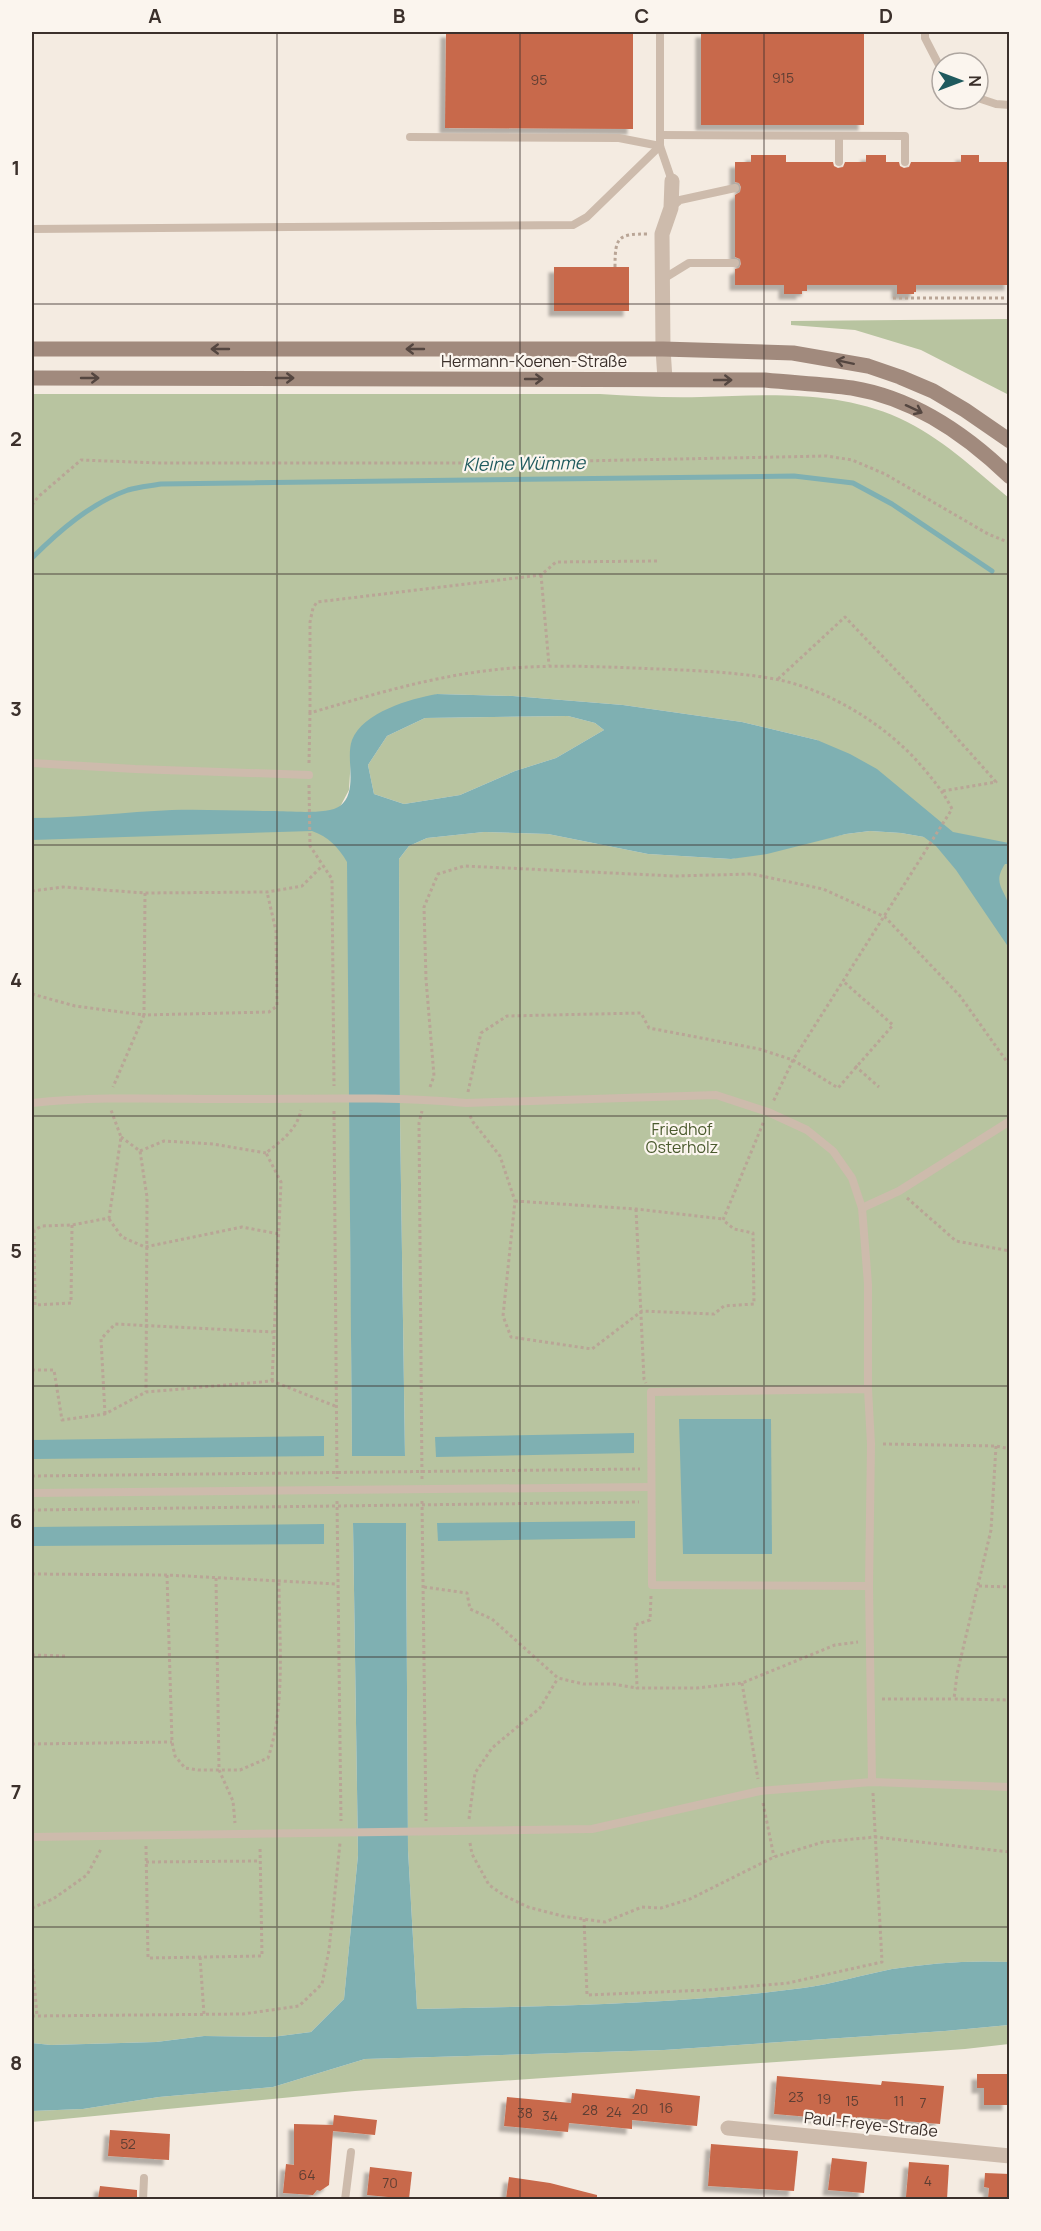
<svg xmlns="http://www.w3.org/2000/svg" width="1041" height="2231" viewBox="0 0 1041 2231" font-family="Manrope,sans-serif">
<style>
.green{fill:#b8c4a0;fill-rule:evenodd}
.water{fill:#7fb0b2;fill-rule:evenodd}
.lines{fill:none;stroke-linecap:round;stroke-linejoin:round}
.stream{stroke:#7fb0b2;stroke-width:5}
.building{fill:#c8694b;filter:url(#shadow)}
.path{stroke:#b9a596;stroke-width:3;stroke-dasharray:3 3;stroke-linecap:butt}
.service{stroke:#cdbbac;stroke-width:8}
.minor{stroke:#cdbbac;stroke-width:15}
.secondary{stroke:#a18a7d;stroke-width:15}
.oneway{stroke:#544640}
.grid{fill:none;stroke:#3b302b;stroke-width:1.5;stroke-opacity:0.55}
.labels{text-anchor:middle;stroke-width:4.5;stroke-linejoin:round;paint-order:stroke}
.number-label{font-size:14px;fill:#5e3e33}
.street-label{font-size:16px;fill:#3b302b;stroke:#fbf5ee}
.park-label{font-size:16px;fill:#4a5a2e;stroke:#fbf5ee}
.water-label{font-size:18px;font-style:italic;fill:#1f5a5e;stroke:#fbf5ee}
.neatline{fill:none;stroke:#3b302b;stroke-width:2}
.grid-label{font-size:20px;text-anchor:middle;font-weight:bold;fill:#3b302b}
</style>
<defs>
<filter id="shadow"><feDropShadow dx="-5.5" dy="5.5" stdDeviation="1.5" flood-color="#0004"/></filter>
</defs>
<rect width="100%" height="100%" fill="#f4ebe1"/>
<!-- green -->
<g class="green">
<path d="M1009,319V395L921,350L855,330L791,325V321Z"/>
<path d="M32,394H600C634,396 667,398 701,397C768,395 836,390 899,418C941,437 974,469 1009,498V1962C970,1960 931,1963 892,1969C862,1975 833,1984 803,1988C675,2005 546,2006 417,2009L408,1850L406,1523L353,1524L358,1855L344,1999L311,2032L272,2037L204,2036L156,2042L51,2045L32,2043ZM437,694L513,696L623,705L742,722L817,740L924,837L901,833L870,831L846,834L731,859L648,854L548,834L484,832L427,838L409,846L399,859L400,1117L405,1455L352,1456L348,862L339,848L325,835L349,790L352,741Z"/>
<path d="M568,716L595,723L604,730L556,758L515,771L460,795L404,804L374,794L368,765L387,736L425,718Z"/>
<path d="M1009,2025V2044L965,2049L355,2091L32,2122V2111L83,2109L159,2097L273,2087L365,2059L664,2050L945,2031Z"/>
</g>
<!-- water -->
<g class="water">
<path d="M437,694L513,696L623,705L742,722L817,740L850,754L877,769L953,832L1009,843V864H1005C991,885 1007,890 1009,909C1011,921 1009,936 1009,948L956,870L936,846L924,837L901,833L870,831L846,834L767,854L731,859L648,854L548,834L484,832L427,838L409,846L399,859L400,1117L405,1456H352L347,862C338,847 329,837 312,831L32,840V818C79,818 125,812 172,810C206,809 239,811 273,811C288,811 328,815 340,806C359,791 345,759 352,740C363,712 410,699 437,694ZM568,716L595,723L604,730L556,758L515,771L460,795L404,804L374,794L368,765L387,736L425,718Z"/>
<path d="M679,1419H771L772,1554H683Z"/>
<path d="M634,1433V1453L436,1457L435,1437Z"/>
<path d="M324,1436V1456L32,1459V1440Z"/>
<path d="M635,1521V1538L438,1541L437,1523Z"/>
<path d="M353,1523H406L408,1850L417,2009C546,2006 675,2005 803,1988C833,1984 862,1975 892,1969C931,1963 970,1960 1009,1962V2025L945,2031L664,2050L365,2059L273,2087L159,2097L83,2109L32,2111V2043L51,2045L156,2042L204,2036L272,2037L311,2032L344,1999L358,1855Z"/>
<path d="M324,1524V1544L32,1546V1527Z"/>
</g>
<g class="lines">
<!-- stream -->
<path class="stream" d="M32,558C59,531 91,503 128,490C138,487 150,486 161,484L794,476L853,483L892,504L992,571"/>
</g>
<!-- building -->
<g class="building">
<path d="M446,32H633V129L445,128Z"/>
<rect x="701" y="32" width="163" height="93"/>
<path d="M751,155H786V162H833L834,166L838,168L843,167L845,162H866V155H886V162H899L900,166L904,168L909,167L911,162H961V155H979V162H1010V285H916V292H914V294H897V285H807V291H802V294H784V285H735V269L739,268L741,264L740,259L735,257V195L740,192L741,187L739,183L735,182V162H751Z"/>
<rect x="554" y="267" width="75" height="44"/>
<path d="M977,2074H1008V2105H984V2088H977Z"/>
<path d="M777,2076L881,2085L882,2081L944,2086L940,2124L857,2117V2121L774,2114Z"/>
<path d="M636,2089L700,2096L697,2126L632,2120V2129L569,2123L568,2132L504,2126L507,2097L571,2103L572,2093L634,2099Z"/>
<path d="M334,2115L377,2120L375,2135L333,2131L329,2185L320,2191L317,2190L313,2195L283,2193L286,2164L294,2165V2124L333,2125Z"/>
<path d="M110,2130L170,2134L169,2160L108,2156Z"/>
<path d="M711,2144L798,2151L794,2191L708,2186Z"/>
<path d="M832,2158L867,2162L864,2193L828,2190Z"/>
<path d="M909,2162L949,2165L947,2199L906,2197Z"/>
<path d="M370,2167L412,2172L409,2199L367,2195Z"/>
<path d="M985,2173L1010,2174V2199H988L989,2188L984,2187Z"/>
<path d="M509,2177L550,2183L597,2195V2199H506Z"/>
<path d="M100,2186L137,2190V2199H98Z"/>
</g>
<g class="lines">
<!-- path -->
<g class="path">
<path d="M615,267C615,236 618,234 649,234"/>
<path d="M893,298H1010"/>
<path d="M32,505L38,497L81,460L159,463H479L827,456L852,460L885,474L988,534L1010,543"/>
<path d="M541,575L549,665"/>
<path d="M778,679L845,617L908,683L996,782L943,791"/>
<path d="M310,713V622L313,608L317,602L541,575L556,562L658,561"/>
<path d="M309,763L310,713C364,697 420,680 477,672C531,664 580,666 635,668C681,670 729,671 775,679C827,689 883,723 918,762C931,777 943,791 952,809L793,1060L773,1102"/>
<path d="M309,785L310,846L332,879L334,1086"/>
<path d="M32,891L63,887L145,893L267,892L302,886L322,866"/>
<path d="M145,893L144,1015L269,1012L277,1006L276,931L267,892"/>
<path d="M32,994L75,1006L144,1015L113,1087"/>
<path d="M855,1066L879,1087"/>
<path d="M430,1087L434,1076L426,979L424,907L438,874L464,866L674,876L752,874L823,889L885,917L960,996L1010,1066"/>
<path d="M468,1092L481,1033L507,1016L641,1013L649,1028L759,1049L793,1060L838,1088L893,1025L844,982"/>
<path d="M334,1111L337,1479"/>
<path d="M470,1116L473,1122L500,1156L515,1201L503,1316L511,1337L592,1349L642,1311L714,1314L724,1306L754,1304L753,1233L734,1229L723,1220L764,1121"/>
<path d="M121,1137L140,1151L147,1197L146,1392"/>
<path d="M140,1151L164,1141L213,1144L266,1153"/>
<path d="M907,1198L956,1241L1010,1251"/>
<path d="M515,1201L636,1209L723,1219"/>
<path d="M636,1209L644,1379L646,1383"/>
<path d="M109,1219L122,1237L145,1247L242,1227L279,1234"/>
<path d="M34,1230L35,1305L71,1303L72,1225"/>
<path d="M32,1231L42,1226L72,1225L109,1218L121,1137L111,1110"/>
<path d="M32,1370H54L62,1420L105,1414L146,1392L272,1381L335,1406"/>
<path d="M272,1381L281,1182L266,1153C281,1141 297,1130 301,1110"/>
<path d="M105,1414L101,1339L115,1324L273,1332"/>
<path d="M883,1444L996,1446L1010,1449"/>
<path d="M996,1446L991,1530L957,1674L954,1699L1010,1700"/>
<path d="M32,1476L640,1469"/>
<path d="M422,1479L419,1123L422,1111"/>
<path d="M337,1501L341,1821"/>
<path d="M422,1501L426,1821"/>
<path d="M32,1510L639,1502"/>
<path d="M32,1574L167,1575L337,1584"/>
<path d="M167,1575L172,1742L175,1756L185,1768L198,1770H240L268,1758C286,1705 279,1638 279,1582"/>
<path d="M216,1578L219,1770L233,1801L235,1823"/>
<path d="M979,1586L1010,1587"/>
<path d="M424,1587L467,1593L470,1609L492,1619L558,1678L583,1684H613L637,1688"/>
<path d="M651,1596L650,1620L635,1625L637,1688H697L742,1683L835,1645L858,1642"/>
<path d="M32,1655L66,1656"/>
<path d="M742,1683L758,1779"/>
<path d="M882,1699H953"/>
<path d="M32,1744L172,1742"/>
<path d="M763,1803L774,1857"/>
<path d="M469,1819L475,1773L492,1748L540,1708L558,1678"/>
<path d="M470,1843L472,1854L489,1885L505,1896L528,1907L562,1916L605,1922L642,1907L661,1908L690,1899L774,1857L823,1842L875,1837L1010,1852"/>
<path d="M146,1846L148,1958L262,1956L260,1846"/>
<path d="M146,1862L260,1861"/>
<path d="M32,1908L53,1899L87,1875L101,1849"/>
<path d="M584,1919L587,1995L709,1990L788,1983L882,1962L873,1793"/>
<path d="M32,1957L37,2016"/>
<path d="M200,1957L204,2014"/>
<path d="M32,2016L243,2014L299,2006L322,1984L329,1950L340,1843"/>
</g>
<!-- service -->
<g class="service">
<path d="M660,32V146L672,181"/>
<path d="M925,32V38L942,71"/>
<path d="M978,98L996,104L1010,105"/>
<path d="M660,135L905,136V162"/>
<path d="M839,136V162"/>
<path d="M410,137L619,138L660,146"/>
<path d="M672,207L680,200L735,188"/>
<path d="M32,229L573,225L587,217L660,146"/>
<path d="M663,279L689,263H735"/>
<path d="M32,763L135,769L309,775"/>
<path d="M32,1103C98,1096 166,1099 233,1099C310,1099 388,1096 466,1103L716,1095L768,1112L807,1130L833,1151L852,1178L862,1208L868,1284V1389"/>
<path d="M862,1208L899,1191L1010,1121"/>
<path d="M32,1493L651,1487"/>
<path d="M869,1586L652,1585L651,1392L868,1389L871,1444L869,1586L872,1782"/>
<path d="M32,1837L592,1829L760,1791L872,1782L1010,1787"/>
<path d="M143,2200L144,2178"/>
<path d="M345,2200L351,2152"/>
</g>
<!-- minor -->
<g class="minor">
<path d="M665,379L663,349L662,234L671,208L672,181"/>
<path d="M728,2128L1010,2156"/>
</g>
<!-- secondary -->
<g class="secondary">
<path d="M32,349H663L793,353L868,366L900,377L933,391L965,410L1010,441"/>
<path d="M32,378L765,380C794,383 823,384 852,388C913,398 967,435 1010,477"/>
</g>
</g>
<!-- one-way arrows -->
<defs><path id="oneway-shaft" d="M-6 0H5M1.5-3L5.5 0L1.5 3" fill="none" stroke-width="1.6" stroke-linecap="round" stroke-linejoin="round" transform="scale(1.5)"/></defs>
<g class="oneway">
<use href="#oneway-shaft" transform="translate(220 349) rotate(180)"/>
<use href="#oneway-shaft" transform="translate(415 349) rotate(-180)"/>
<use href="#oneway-shaft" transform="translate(845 362) rotate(-168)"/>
<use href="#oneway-shaft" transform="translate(90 378)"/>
<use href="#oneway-shaft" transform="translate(285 378)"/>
<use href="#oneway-shaft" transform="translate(534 379)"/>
<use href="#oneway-shaft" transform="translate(723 380)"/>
<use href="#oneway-shaft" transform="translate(914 409) rotate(25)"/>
</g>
<!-- grid -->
<path class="grid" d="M277,32V2200M520,32V2200M764,32V2200M32,304H1010M32,574H1010M32,845H1010M32,1116H1010M32,1386H1010M32,1657H1010M32,1927H1010"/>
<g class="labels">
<!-- number labels -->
<g class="number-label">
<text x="783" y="83">915</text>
<text x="539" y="85">95</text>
<text x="796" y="2102">23</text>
<text x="824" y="2104">19</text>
<text x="852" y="2106">15</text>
<text x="899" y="2106">11</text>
<text x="923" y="2108">7</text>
<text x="666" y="2113">16</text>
<text x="640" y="2114">20</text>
<text x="590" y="2115">28</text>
<text x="614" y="2117">24</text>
<text x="525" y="2118">38</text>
<text x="550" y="2121">34</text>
<text x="128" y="2149">52</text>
<text x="307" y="2180">64</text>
<text x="928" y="2186">4</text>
<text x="390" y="2188">70</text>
</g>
<!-- street labels -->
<g class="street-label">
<text x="534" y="367">Hermann-Koenen-Straße</text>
<text transform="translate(871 2124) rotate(6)" y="6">Paul-Freye-Straße</text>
</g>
<!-- park labels -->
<g class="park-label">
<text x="682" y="1135">Friedhof<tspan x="682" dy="18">Osterholz</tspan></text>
</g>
<!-- water labels -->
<g class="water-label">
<text transform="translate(524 464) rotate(-1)" y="6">Kleine Wümme</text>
</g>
</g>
<!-- border -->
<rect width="1041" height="2231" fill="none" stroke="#fbf5ee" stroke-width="66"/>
<!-- north arrow -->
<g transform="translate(960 81) rotate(90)"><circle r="28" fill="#fbf5ee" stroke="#aea6a0" stroke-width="1.5"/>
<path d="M0-4.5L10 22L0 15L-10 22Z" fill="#1f5a5e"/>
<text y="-9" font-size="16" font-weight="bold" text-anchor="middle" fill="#3b302b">N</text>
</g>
<rect x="33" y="33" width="975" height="2165" class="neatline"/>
<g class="grid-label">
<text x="155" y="23">A</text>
<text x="399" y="23">B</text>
<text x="642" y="23">C</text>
<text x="886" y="23">D</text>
<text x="16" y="175">1</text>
<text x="16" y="446">2</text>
<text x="16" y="716">3</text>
<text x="16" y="987">4</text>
<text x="16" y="1258">5</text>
<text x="16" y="1528">6</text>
<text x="16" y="1799">7</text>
<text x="16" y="2070">8</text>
</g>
</svg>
